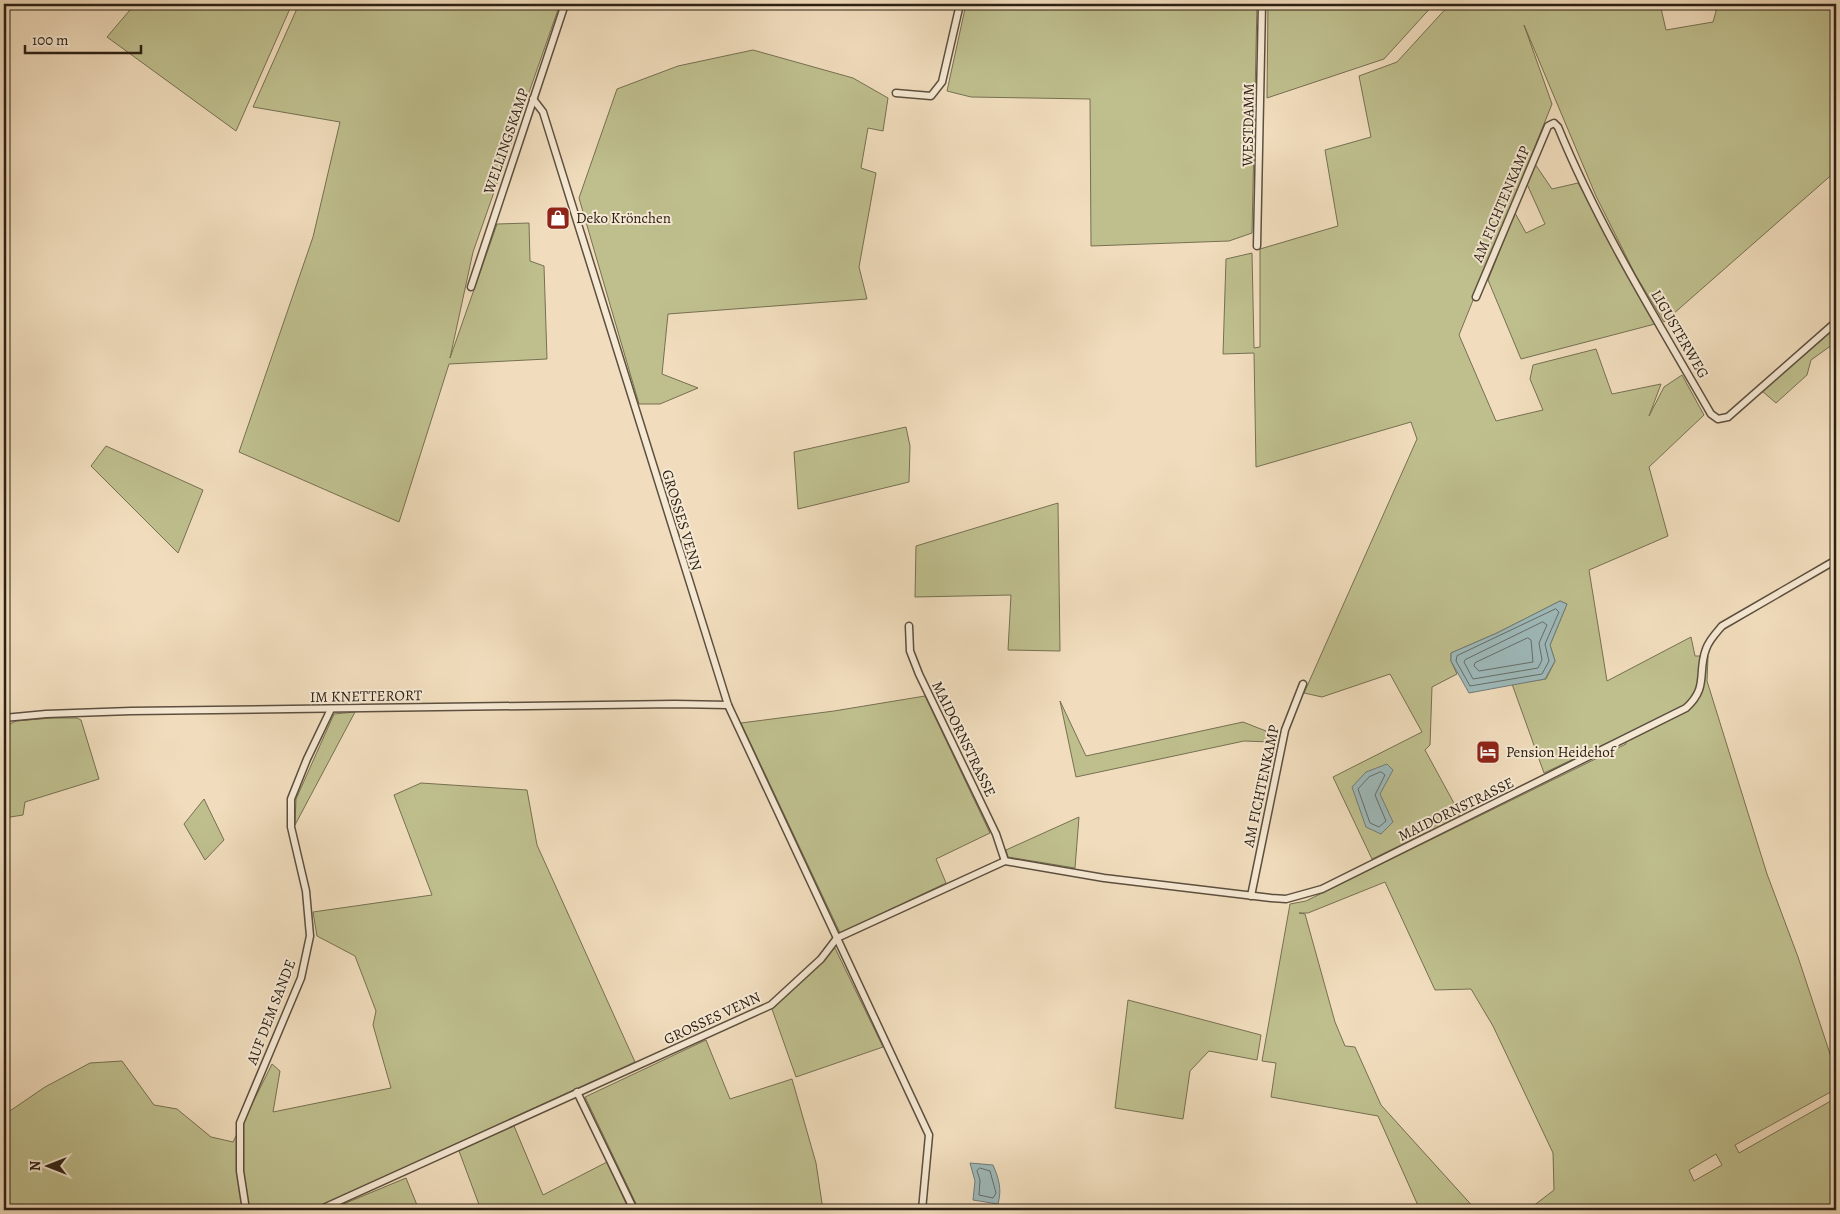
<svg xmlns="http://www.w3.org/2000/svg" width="1840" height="1214" viewBox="0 0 1840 1214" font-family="Alegreya,serif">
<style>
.green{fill:#bfbf8e;stroke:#767052;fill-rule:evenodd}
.water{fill:#9ebabb;stroke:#707c79}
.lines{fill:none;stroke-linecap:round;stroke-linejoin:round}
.shore{stroke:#656d68;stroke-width:1}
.minor-casing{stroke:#5d4f3f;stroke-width:9}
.minor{stroke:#f6e9d4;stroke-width:6}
.labels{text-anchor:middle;stroke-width:4;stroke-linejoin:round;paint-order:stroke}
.street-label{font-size:15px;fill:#2c2015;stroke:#f6e9d4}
.poi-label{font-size:15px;fill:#2c2015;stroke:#f6e9d4;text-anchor:start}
</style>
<rect width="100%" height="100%" fill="#f1ddbd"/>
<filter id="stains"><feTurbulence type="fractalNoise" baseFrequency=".004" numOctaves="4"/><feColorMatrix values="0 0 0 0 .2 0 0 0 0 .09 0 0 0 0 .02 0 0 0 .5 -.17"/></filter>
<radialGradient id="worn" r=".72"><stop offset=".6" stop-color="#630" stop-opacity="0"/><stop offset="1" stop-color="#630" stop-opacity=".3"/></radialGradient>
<!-- green -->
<g class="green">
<path d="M135,4H292L236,131L107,37Z"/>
<path d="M299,4H560L473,252L450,358L497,224L529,223L530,261L544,266L547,359L449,364L399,522L239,452L313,237L340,122L253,107Z"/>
<path d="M966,4H1257L1252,233L1229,241L1091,246L1090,99L971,97L947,91Z"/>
<path d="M1268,4H1434L1384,59L1267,98Z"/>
<path d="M1450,4H1660L1666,30L1713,22L1718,4H1836V171L1664,322L1635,274L1596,196L1524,25L1552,104L1459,335L1496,421L1543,410L1530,379L1533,365L1596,349L1612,394L1661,384L1649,416L1664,387L1682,375L1704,415L1649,467L1668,536L1589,570L1607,681L1691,637L1695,656H1708L1707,681L1767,874L1798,957L1836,1072V1089L1735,1145L1739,1153L1836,1098V1210H1528L1554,1190L1553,1153L1493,1026L1471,989L1435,990L1385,882L1308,913H1299L1305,914L1335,1022L1345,1046L1355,1047L1381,1105L1476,1210H1420L1378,1116L1271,1097L1276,1063L1262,1061L1290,904L1306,901L1626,744L1624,735L1544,773L1512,684L1546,679L1555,661L1550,645L1567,604L1560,601L1497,633L1451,653V661L1457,674L1432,687L1430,745L1425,750L1461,816L1372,859L1333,777L1422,732L1390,674L1322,697L1304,693L1417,439L1411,422L1256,467L1254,353L1223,354L1226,259L1252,253L1254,348L1260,347V249L1338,226L1325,150L1371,137L1359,76L1397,62ZM1716,1154L1722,1165L1694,1181L1689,1170Z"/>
<path d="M753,50L853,78L888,98L883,131L868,128L861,168L876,173L859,267L867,299L668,314L662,374L698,388L660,404H639L579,198L617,89L678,66Z"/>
<path d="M1535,164L1552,189L1578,183L1657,321L1655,324L1521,359L1488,280L1515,213L1526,233L1545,224L1526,182Z"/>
<path d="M1836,326V342L1811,360L1807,375L1776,403L1762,391Z"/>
<path d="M906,427L910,446L909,482L798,509L794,452Z"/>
<path d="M106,446L203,490L178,553L91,466Z"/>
<path d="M1058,503L1060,651L1008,650L1011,595L915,597L916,546Z"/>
<path d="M925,696L990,833L936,859L946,883L840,933L741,723L834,711Z"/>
<path d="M1060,701L1086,756L1243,722L1271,733L1270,742L1244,741L1076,777Z"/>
<path d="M355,712L295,825L296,799L334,714Z"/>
<path d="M52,718H77L81,720L99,779L25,802L23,815L4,818V723L6,726L16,721Z"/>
<path d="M421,783L527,790L537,845L635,1062L429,1156L321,1210H4V1115L45,1087L90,1063L122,1061L154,1105L177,1109L211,1137L233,1142L272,1064L280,1071L273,1112L391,1088L373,1025L376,1011L355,956L317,936L313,912L432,895L394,795Z"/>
<path d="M204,799L224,840L205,860L184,824Z"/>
<path d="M1079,817L1075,868L1008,857L1006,850Z"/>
<path d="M835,948L883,1047L796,1077L772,1009Z"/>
<path d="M1128,1000L1261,1035L1257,1060L1209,1051L1190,1071L1183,1119L1115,1108Z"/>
<path d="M706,1040L730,1099L792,1079L816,1163L823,1210H639L585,1097Z"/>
<path d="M514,1126L543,1195L607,1162L629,1210H481L459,1151Z"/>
<path d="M406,1178L419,1210H329Z"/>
</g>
<!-- water -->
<g class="water">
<path d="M1560,601L1567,604L1550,645L1555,661L1545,679L1469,693L1451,661V653L1497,633Z"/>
<path d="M1387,764L1393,770L1380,794L1393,822L1381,834L1366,827L1352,787L1366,772Z"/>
<path d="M970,1163L993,1165C999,1179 1002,1189 998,1204L973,1200L975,1181Z"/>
</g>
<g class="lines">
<!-- shore -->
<g class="shore">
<path d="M1556,609L1559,612L1545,644L1549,661L1542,674L1470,686L1456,661L1457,656Z"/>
<path d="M1543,622L1547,625L1539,643L1542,660L1538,668L1473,679L1464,662L1465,660Z"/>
<path d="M1528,638L1531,640L1533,662L1479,671L1474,666L1475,663Z"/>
<path d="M1381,772L1385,775L1375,795L1386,821L1379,827L1370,823L1358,789L1369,777Z"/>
<path d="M980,1168L990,1171L996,1193L993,1198L979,1195L980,1180L977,1171Z"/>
</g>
<!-- minor casing -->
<g class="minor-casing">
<g id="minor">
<path d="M896,93L931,96L942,82L960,4"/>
<path d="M533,99L543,112L728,705L929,1135L922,1210"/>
<path d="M1257,246L1262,4"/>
<path d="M471,287L565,4"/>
<path d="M1476,297L1548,126L1554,123L1558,127C1599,227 1657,320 1711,414L1718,419L1728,417L1836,322"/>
<path d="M909,626L910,651L919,674L996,834L1005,861"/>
<path d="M4,718L46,714L131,711L675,704L728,705"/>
<path d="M1251,896L1285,730L1303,684"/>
<path d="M577,1092L634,1210"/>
<path d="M246,1210L240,1171V1123L301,978L310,936L306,891L291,827V799L307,759L331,709"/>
<path d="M319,1210L771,1005L821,959L837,938L1005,861L1104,878L1271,898L1286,899L1322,889L1686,708C1709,687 1697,673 1706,649C1709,640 1716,633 1722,626L1836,560"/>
</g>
</g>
<!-- minor -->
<use href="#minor" class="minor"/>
</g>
<!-- icons -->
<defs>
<g id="shop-square" transform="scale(1.25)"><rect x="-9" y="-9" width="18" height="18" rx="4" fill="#8f2418" stroke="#f6e9d4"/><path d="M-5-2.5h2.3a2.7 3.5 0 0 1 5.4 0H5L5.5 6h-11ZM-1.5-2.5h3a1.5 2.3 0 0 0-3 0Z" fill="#fff"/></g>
<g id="hotel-square" transform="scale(1.25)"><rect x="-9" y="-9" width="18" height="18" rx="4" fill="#8f2418" stroke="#f6e9d4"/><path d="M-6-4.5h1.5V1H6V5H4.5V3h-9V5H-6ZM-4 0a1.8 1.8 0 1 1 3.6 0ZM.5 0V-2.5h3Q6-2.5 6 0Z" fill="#fff"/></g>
</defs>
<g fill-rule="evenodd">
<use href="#shop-square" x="558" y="218"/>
<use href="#hotel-square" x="1488" y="752"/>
</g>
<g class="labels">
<!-- street labels -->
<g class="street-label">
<text transform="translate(1248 125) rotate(-89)" y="5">WESTDAMM</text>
<text transform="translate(506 141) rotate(-71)" y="5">WELLINGSKAMP</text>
<text transform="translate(1501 204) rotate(-67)" y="5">AM FICHTENKAMP</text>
<text transform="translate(1680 334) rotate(60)" y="5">LIGUSTERWEG</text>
<text transform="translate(682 520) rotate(73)" y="5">GROSSES VENN</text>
<text transform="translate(366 696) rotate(-1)" y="5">IM KNETTERORT</text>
<text transform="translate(964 739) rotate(64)" y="5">MAIDORNSTRASSE</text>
<text transform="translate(1261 786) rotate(-78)" y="5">AM FICHTENKAMP</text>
<text transform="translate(1456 809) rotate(-26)" y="5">MAIDORNSTRASSE</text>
<text transform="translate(271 1012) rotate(-69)" y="5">AUF DEM SANDE</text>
<text transform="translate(712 1018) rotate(-25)" y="5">GROSSES VENN</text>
</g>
<!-- poi labels -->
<g class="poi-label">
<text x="576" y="223">Deko Krönchen</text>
<text x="1506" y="757">Pension Heidehof</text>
</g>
</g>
<!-- margin -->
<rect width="1840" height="1214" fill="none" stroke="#f1ddbd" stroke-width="20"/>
<rect x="5" y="5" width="1830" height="1204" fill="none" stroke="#2c2015" stroke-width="2.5"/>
<rect x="10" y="10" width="1820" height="1194" fill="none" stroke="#2c2015"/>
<!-- north arrow -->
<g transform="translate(48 1166) rotate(270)" stroke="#f6e9d4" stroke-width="4" paint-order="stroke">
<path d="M0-4L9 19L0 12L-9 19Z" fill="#2c2015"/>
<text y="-8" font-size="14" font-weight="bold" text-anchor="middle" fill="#2c2015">N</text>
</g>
<!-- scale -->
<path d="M25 45v8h116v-8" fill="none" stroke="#2c2015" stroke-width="2.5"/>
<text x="32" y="45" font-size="15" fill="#2c2015" stroke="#f6e9d4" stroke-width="4" paint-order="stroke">100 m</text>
<rect width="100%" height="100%" filter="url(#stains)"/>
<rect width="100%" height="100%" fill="url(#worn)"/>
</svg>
